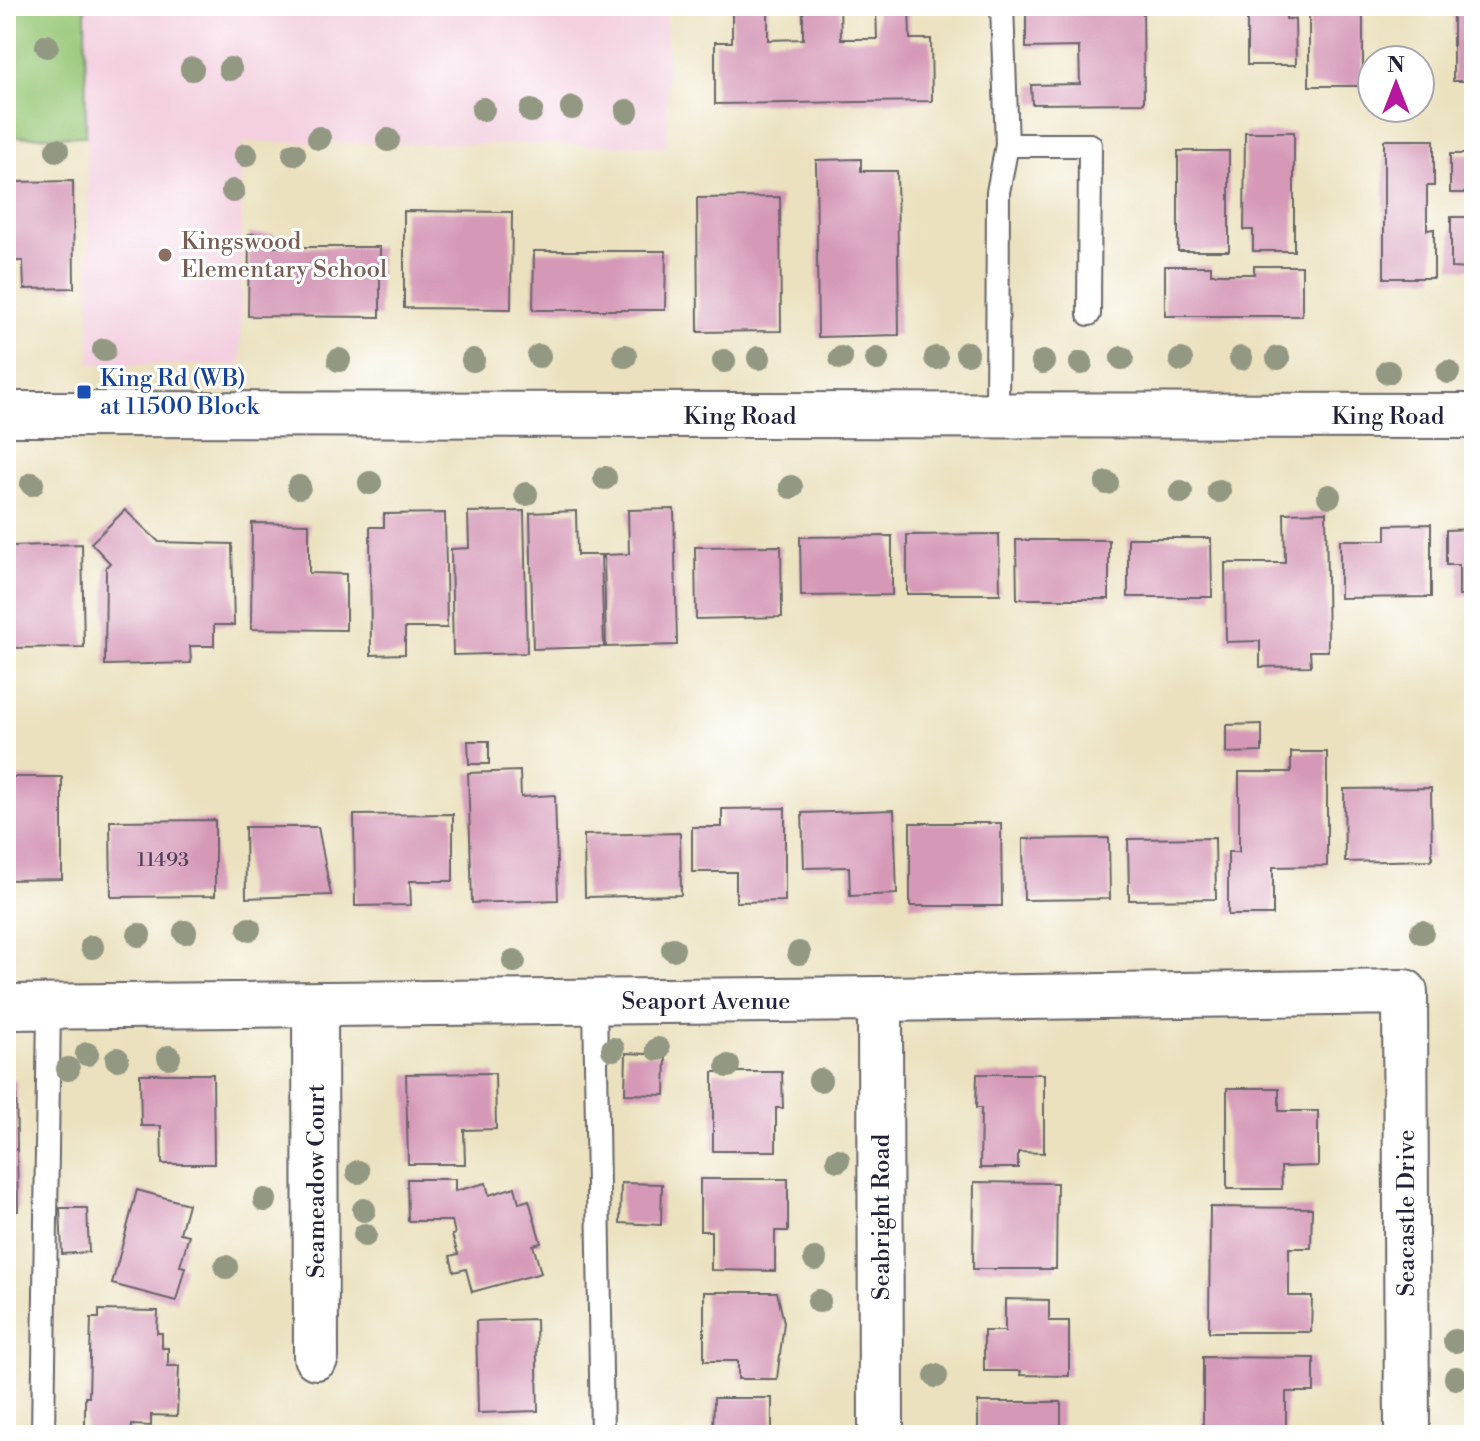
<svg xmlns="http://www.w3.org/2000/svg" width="1480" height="1441" viewBox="0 0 1480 1441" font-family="'Libre Bodoni',serif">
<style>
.built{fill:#f3cfdf}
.green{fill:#97c777;stroke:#5c7459;stroke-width:2}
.building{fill:#d599b7}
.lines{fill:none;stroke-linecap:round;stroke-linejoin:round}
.service-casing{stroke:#686569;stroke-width:26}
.minor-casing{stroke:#686569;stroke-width:48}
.service{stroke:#fff;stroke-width:22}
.minor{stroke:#fff;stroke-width:44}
.tree{fill:#939882}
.education-dot{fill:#8d6e63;stroke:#fff;stroke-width:3}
.transit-dot{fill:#1a4fb4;stroke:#fff;stroke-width:3}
.labels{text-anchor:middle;stroke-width:6;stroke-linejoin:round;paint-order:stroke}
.number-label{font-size:20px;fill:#4f405a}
.education-label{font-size:24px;fill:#785e54;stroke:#fff;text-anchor:start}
.transit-label{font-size:24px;fill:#164399;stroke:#fff;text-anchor:start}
.street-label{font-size:24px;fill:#22223b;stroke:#fff}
</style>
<rect width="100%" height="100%" fill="#fff"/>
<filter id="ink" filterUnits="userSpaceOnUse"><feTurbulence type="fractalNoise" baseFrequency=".0125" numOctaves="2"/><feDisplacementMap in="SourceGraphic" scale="16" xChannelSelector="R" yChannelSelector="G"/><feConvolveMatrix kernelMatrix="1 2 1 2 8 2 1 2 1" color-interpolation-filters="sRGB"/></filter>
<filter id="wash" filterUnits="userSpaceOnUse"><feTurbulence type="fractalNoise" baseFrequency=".006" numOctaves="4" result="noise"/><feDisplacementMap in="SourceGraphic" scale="32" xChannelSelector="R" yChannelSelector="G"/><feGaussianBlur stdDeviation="1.8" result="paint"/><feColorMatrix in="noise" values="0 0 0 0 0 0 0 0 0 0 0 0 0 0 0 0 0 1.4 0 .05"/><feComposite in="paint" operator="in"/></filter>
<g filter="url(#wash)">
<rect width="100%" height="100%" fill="#ebe1be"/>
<!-- built -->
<path class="built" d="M85,6H667V146L242,142L241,366L90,364Z"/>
<!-- green -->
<path class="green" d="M6,6H85L86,136L6,137Z"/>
<g id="blocks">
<!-- building -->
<g class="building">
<path d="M732,6H768V40L803,39V6H840L841,39H877L876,6H909L910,39H931L932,101L715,104V42H732Z"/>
<path d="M1081,6H1143L1144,103L1032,104L1031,85L1080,84L1079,47L1026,48V10H1081Z"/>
<path d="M1247,6H1286V19H1295L1296,65H1247Z"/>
<rect x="1309" y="6" width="54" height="80"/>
<rect x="1453" y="10" width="21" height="71"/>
<path d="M1245,132H1294V251H1253V230H1244Z"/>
<path d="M1384,140H1434V186H1427V230L1434,229V278H1384Z"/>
<rect x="1178" y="151" width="51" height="100"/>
<rect x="1450" y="154" width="24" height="39"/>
<path d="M861,159V171H897L899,335L818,337L816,160Z"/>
<path d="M73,181L74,288L24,289L23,261H6V200H15V182Z"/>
<path d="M780,197L781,331L698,332L697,198Z"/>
<path d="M404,211L512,212L511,309L404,308Z"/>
<path d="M1451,217H1474V269L1451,268Z"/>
<path d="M249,234H274V247H380V317L248,316Z"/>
<path d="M534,251H666L665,310H533Z"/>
<path d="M1165,266H1211V274H1254V266H1302V316H1165Z"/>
<path d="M674,509L677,645L606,647L604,555L629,554L628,510Z"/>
<path d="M125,510L159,542L232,544L234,625H214V646H190L191,663L105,665L106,567L110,563L91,543Z"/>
<path d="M524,511L527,653L453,655L451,549L469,548L468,512Z"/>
<path d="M576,511L577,555H601L604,647L533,649L530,513Z"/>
<path d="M1326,512L1328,651H1310L1311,666L1260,667V641L1226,642L1225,563H1285L1284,513Z"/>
<path d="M445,513L447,628H405V654L371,655L370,527H384V514Z"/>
<path d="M6,518H12V546L82,544L84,647L6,648Z"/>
<path d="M252,523L309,524V573L346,574V630L251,629Z"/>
<path d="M1431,524V597L1340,598V540H1386V525Z"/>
<path d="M1474,529V596H1459V565H1446V530Z"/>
<path d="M999,534L1000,594H907V535Z"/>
<path d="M892,536V595L801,596L800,537Z"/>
<path d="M1128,538H1211L1212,597H1128Z"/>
<path d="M1016,540H1109V599H1017Z"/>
<path d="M781,546L782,617L696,619L695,547Z"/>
<path d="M1262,724V752L1226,753V725Z"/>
<path d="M468,741H489V764H469Z"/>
<path d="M1291,752H1327V866L1273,867V915H1228V852H1239V772H1291Z"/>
<path d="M520,771L521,797L555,795L558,900L472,903L468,773Z"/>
<path d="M6,777H62V879L6,880Z"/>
<path d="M1431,788L1432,860L1345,862L1344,789Z"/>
<path d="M785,808V901L736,902V872H692V827H722V809Z"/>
<path d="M894,810L897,894L850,896L849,867L804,868L802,813Z"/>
<path d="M453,814V881H410L411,905L355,906L354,815Z"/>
<path d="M215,820V896L111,897L110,821Z"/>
<path d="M910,823H1001L1002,906H910Z"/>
<path d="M245,827H318L331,895L246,898Z"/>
<path d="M680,833L681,895L585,897L584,835Z"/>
<path d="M1109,838L1110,899L1024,900L1023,839Z"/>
<path d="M1215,838L1216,899L1129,900L1128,839Z"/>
<path d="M626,1053L666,1055L665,1095L625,1094Z"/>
<path d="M713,1072H782L783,1108H776V1151H713Z"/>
<path d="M495,1073L496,1129L464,1130L465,1164H408L406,1074Z"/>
<path d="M140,1074H213L214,1164H162L161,1126H141Z"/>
<path d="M977,1074H1044V1153L1018,1152V1168H980L981,1108H976Z"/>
<path d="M6,1081H16L18,1211H6Z"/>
<path d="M1227,1088H1279V1111H1318V1166L1281,1167L1282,1189H1227Z"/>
<path d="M407,1179H455V1191L486,1183L489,1195L515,1187L519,1203L529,1200L541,1243L533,1245L541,1273L472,1292L466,1269L454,1272L450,1256L458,1254L452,1235L455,1234L452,1221H408Z"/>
<path d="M700,1179H788V1231H775V1271L711,1270V1231H700Z"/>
<path d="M974,1182L1057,1183L1056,1269H973Z"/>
<path d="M621,1183L662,1184L661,1225L620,1223Z"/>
<path d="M137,1190L188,1204L180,1233L189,1235L180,1266L185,1267L176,1301L112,1284Z"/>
<path d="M1210,1207L1312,1208L1311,1248H1289V1296H1312L1311,1332H1209Z"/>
<path d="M60,1208H87L89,1252L62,1254Z"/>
<path d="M6,1265H11L12,1294H6Z"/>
<path d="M704,1292H777L784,1322L777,1379H738V1361H704Z"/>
<path d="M1005,1299L1049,1300V1321H1069V1376L1020,1375L1021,1371H984V1331H1005Z"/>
<path d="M99,1310L158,1311L157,1333H162V1348H168V1366H179L177,1416L151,1415V1426L132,1425L131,1435H85V1397H89L91,1318H99Z"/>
<path d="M536,1319L538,1411L478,1413L476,1321Z"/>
<path d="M1203,1357L1314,1358V1392H1286V1435H1203Z"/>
<path d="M714,1398H772V1435H713Z"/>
<rect x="978" y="1402" width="83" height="33"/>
</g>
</g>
</g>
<g filter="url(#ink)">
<use href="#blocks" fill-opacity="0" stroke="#686569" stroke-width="2"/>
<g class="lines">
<!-- service casing -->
<g class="service-casing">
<g id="service">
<path d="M1007,145H1090L1089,314"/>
<path d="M997,417L998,192L1007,145L1002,6"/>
<path d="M595,1001L602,1435"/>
<path d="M43,1435L49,1007"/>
</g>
</g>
<!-- minor casing -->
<g class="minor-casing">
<g id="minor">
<path d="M6,414L1474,416"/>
<path d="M880,999L881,1435"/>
<path d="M315,1005L316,1357"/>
<path d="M6,1007L880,999L1405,992L1407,1435"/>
</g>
</g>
<!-- service -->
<use href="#service" class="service"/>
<!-- minor -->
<use href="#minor" class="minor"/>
</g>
<!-- trees -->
<g class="tree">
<circle cx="47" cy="46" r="12"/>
<circle cx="192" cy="69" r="12"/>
<circle cx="230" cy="69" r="12"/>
<circle cx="572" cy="108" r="12"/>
<circle cx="483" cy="109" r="12"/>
<circle cx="531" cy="111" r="12"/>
<circle cx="627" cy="111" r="12"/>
<circle cx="319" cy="138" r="12"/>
<circle cx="388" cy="140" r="12"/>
<circle cx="57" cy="150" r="12"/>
<circle cx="294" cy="154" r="12"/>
<circle cx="246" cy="155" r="12"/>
<circle cx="233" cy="191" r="12"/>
<circle cx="104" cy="350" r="12"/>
<circle cx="967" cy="353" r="12"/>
<circle cx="539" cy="356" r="12"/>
<circle cx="625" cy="356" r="12"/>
<circle cx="759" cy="358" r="12"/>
<circle cx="841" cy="358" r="12"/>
<circle cx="936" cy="358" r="12"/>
<circle cx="1122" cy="358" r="12"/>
<circle cx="1241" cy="358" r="12"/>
<circle cx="1278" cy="358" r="12"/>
<circle cx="877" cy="359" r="12"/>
<circle cx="339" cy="360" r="12"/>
<circle cx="473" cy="360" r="12"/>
<circle cx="1181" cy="360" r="12"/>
<circle cx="724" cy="361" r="12"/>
<circle cx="1043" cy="362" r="12"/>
<circle cx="1081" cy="363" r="12"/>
<circle cx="1388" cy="372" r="12"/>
<circle cx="1448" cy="372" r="12"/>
<circle cx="605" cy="478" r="12"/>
<circle cx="370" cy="483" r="12"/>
<circle cx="1107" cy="483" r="12"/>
<circle cx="32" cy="484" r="12"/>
<circle cx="299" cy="487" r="12"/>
<circle cx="791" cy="487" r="12"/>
<circle cx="1219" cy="491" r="12"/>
<circle cx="1181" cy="492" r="12"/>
<circle cx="526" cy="494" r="12"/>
<circle cx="1329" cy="496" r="12"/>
<circle cx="249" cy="929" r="12"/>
<circle cx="185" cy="932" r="12"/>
<circle cx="1422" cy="932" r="12"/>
<circle cx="139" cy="935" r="12"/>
<circle cx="92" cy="947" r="12"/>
<circle cx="673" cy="949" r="12"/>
<circle cx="799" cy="953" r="12"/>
<circle cx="514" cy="961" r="12"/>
<circle cx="613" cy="1049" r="12"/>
<circle cx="658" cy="1049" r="12"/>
<circle cx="87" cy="1054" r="12"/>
<circle cx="169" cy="1057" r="12"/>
<circle cx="117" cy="1059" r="12"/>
<circle cx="728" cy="1066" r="12"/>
<circle cx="68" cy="1069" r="12"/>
<circle cx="820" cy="1080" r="12"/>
<circle cx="838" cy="1160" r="12"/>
<circle cx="358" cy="1172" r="12"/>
<circle cx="265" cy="1200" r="12"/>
<circle cx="364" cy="1210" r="12"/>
<circle cx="365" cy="1235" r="12"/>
<circle cx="815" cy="1259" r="12"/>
<circle cx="226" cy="1267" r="12"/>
<circle cx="819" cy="1301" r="12"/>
<circle cx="1455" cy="1341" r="12"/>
<circle cx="936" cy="1376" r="12"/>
<circle cx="1456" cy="1378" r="12"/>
</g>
</g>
<!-- markers -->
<circle class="education-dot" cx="165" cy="255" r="8"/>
<rect class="transit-dot" x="76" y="384" width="16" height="16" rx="4"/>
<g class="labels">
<!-- number labels -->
<g class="number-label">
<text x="163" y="866">11493</text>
</g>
<!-- education labels -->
<g class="education-label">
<text x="181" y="249">Kingswood<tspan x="181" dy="28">Elementary School</tspan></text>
</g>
<!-- transit labels -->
<g class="transit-label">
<text x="100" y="386">King Rd (WB)<tspan x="100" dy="28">at 11500 Block</tspan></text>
</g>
<!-- street labels -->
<g class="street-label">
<text x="740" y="424">King Road</text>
<text x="1388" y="424">King Road</text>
<text x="706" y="1009">Seaport Avenue</text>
<text transform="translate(316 1181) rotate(-90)" y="8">Seameadow Court</text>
<text transform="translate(1406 1213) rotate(-90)" y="8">Seacastle Drive</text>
<text transform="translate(881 1217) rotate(-90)" y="8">Seabright Road</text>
</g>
</g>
<!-- margin -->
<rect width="1480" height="1441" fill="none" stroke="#fff" stroke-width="32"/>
<!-- north arrow -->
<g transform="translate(1396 84)"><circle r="38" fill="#ffffff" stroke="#a7a7b1" stroke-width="2"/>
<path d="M0-6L14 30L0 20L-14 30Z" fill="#b5179e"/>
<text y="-12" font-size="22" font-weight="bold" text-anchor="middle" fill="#22223b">N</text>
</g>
</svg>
